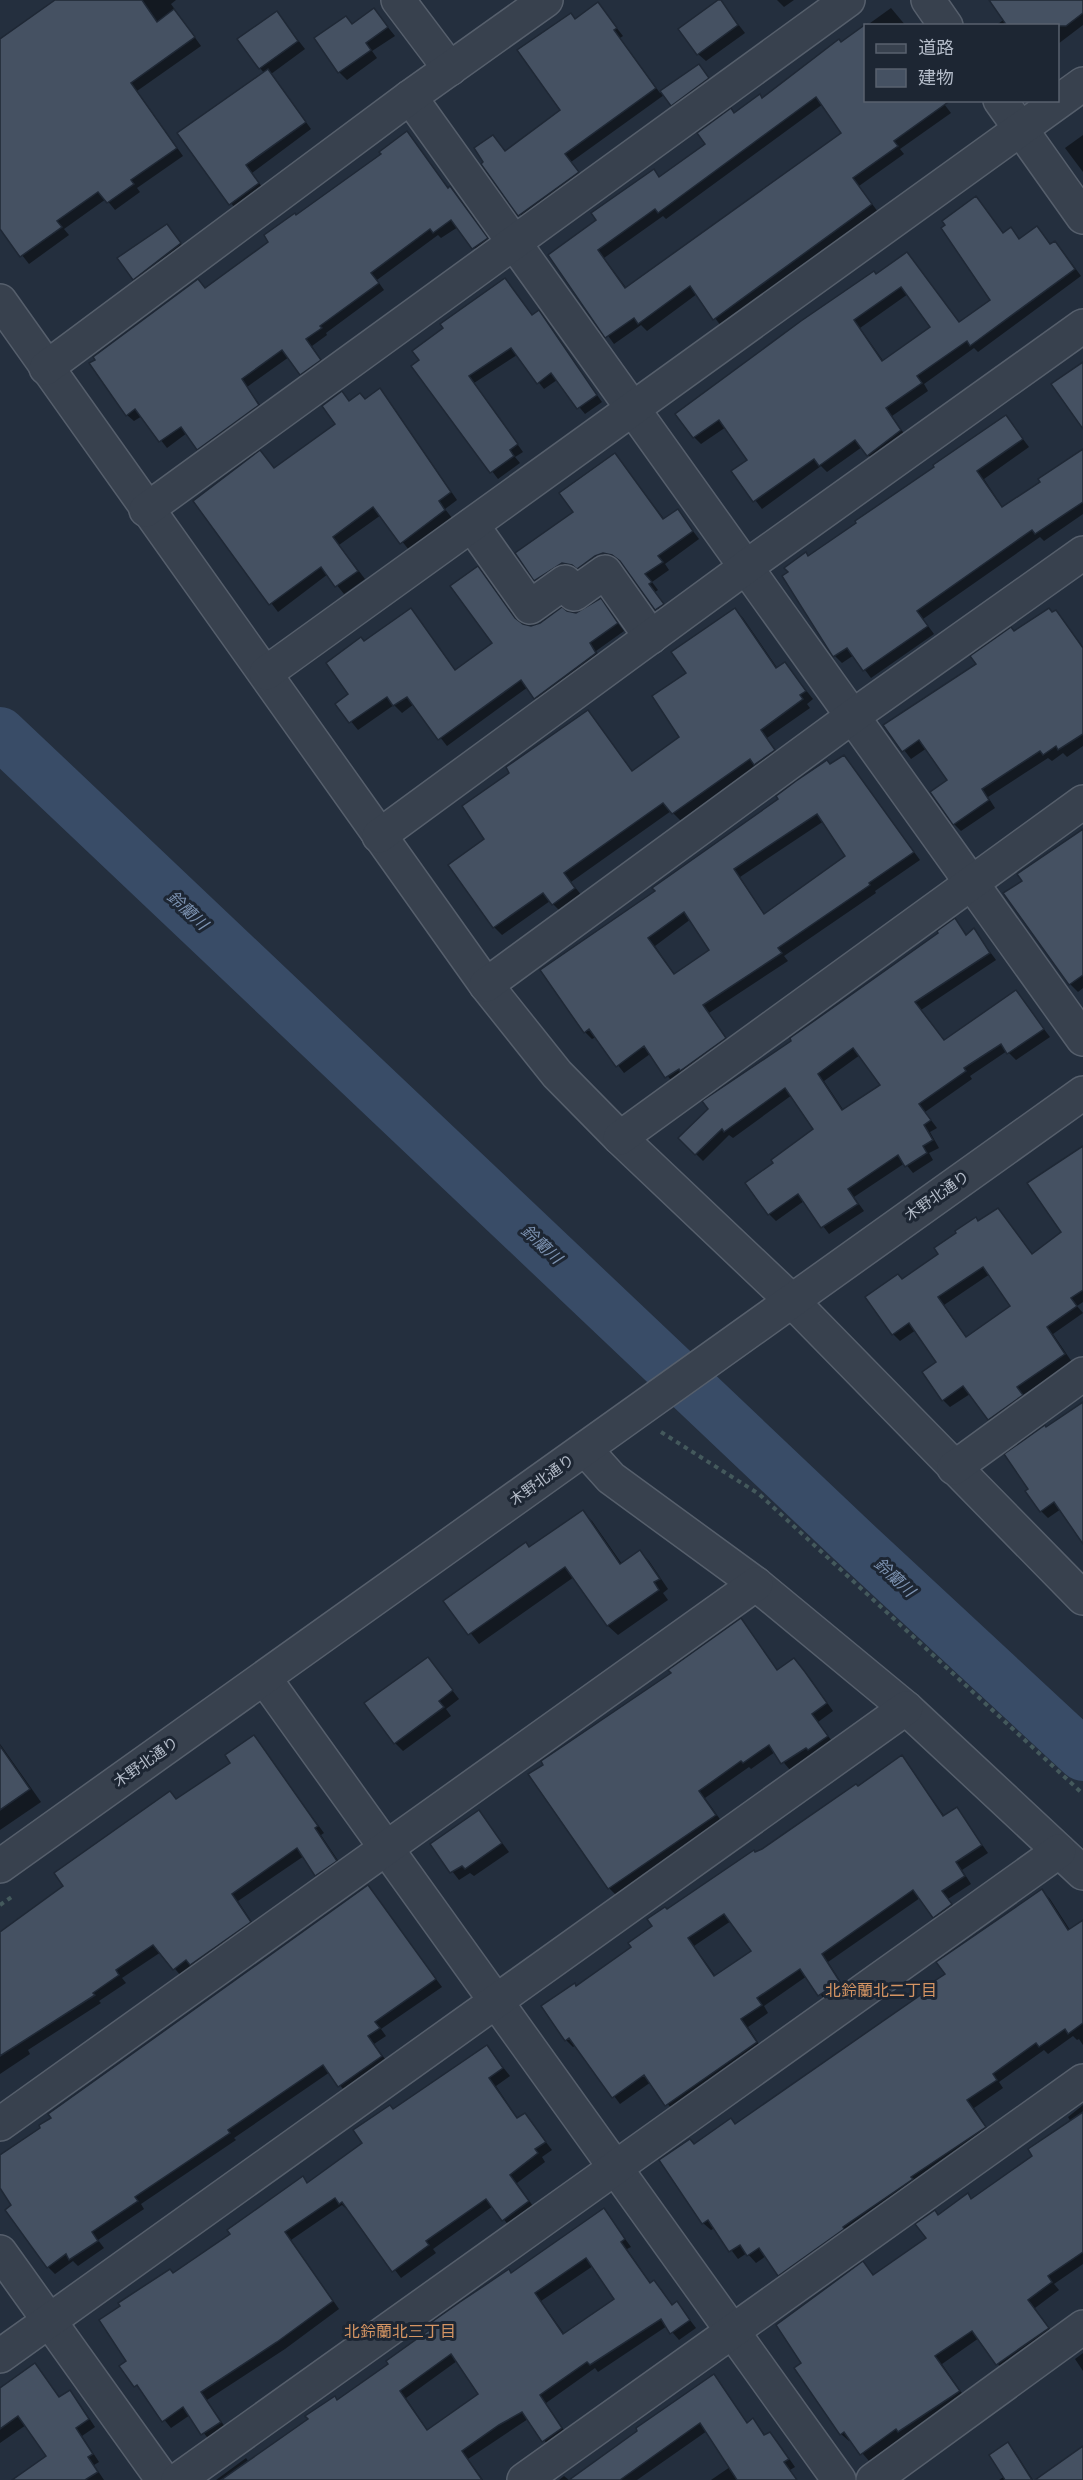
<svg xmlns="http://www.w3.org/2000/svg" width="1083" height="2480" viewBox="0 0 1083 2480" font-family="'IBM Plex Sans','Noto Sans JP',sans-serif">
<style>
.shadow{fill:#0007;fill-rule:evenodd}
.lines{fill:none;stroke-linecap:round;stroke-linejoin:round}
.river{stroke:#394c67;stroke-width:52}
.building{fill:#455162;stroke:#1f2835;stroke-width:1.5;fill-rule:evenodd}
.minor-casing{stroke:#565f6c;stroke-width:36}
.path{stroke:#44595c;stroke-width:4;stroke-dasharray:4.5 4.5;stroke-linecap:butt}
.minor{stroke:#38414e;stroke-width:33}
.labels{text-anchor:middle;stroke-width:6;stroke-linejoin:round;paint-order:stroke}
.street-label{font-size:15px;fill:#b4bcc9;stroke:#1d2633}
.water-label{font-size:16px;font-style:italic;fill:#7c92b1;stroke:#1d2633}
.neighbourhood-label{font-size:16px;fill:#d59563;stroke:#1d2633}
</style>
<rect width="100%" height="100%" fill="#242f3e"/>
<!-- shadow -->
<g class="shadow">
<path d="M58,0H176L171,4L201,46L137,91L183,156L137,188L140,192L115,210L106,199L64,229L69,235L29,264L0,227V41Z"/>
<path d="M777,0H794L784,7Z"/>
<path d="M1031,0H1083V25L1058,44V26H995Z"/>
<path d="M720,1L745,33L706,61L698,54Z"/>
<path d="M598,4L623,36L620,38L660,93L699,66L712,82L675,108L664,95L571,162L585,180L527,223L483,164L493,136L506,152L563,110L576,20Z"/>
<path d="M891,8L906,26H866Z"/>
<path d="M374,10L395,36L372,51L377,58L347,80L339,72L346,18L353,25Z"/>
<path d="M277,13L305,49L271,74L311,129L252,173L265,191L237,211L179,133L264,73L260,68Z"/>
<path d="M841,43L866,100H941L951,113L900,149L904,154L859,186L878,212L721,326L697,294L647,331L641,325L614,344L550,255L598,220L653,171L660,178L707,144L735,114L763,99ZM823,104L843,133L627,289L604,258L663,216L666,219Z"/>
<path d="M1083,135V172L1065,148Z"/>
<path d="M413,140L449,189L457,195L494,246L480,255L458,227L441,238L438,235L377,280L384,290L326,333L327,335L312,346L326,367L308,381L289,357L247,387L265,412L205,456L187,433L167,448L142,416L134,421L127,415L206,289L271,242L296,217Z"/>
<path d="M983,206L1004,234L1011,229L1020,240L1037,228L1051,245L1055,243L1062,250L1081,276L978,352L974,348L924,384L928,391L892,416L907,438L875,463L862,447L827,472L821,466L762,509L733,471L750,460L726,427L701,444L694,437L877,276L907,254L960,323L992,301ZM908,294L932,327L884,362L860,328Z"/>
<path d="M167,226L184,248L137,282L134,279Z"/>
<path d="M539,312L602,402L585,414L557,380L544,389L517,355L474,383L523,452L515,457L520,463L498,479L413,366Z"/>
<path d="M380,390L387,398L457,500L445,509L452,518L409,550L381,515L339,545L365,579L344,594L328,574L278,612L195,502L260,452L275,469L337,424L342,393L350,402L366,401Z"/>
<path d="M1006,417L1029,447L984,479L1003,508L1083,451V514L1044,541L1040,537L923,619L934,634L871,678L854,655L842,663L835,656L784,576Z"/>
<path d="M615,455L665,520L678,511L699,539L665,564L669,570L652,582L658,590L655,592L670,612L664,617L621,562L611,560L581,572L570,570L543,587L536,580L575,512Z"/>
<path d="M478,568L519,623L531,627L566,613L577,614L600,600L624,631L596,651L603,661L542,705L528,687L447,746L414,704L402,713L394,705L358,730L337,704L351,695L364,642L411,610L456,671L494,643Z"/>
<path d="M735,610L743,618L778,669L785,664L813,699L807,704L810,708L767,738L782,759L758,767L681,821L671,811L571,882L582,896L561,912L550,901L502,935L494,927L486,839L512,773L587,712L633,772L681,737L688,673Z"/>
<path d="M1056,611L1083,647V746L1067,757L1063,753L1052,761L1048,758L988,797L995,808L961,831L954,824L950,780L927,748L911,759L885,725L978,664L1015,633Z"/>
<path d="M844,756L920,860L875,891L876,893L784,956L788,961L709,1013L732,1046L674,1084L650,1054L624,1073L596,1037L592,1039L585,1032L657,892ZM824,821L847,856L765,915L740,877ZM691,919L711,950L675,975L655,946Z"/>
<path d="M1083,830V988L1078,992L1070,984L1024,881Z"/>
<path d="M955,920L967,935L974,930L996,960L921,1010L945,1041L1016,992L1050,1037L1016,1060L1007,1051L970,1076L972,1079L925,1112L937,1128L930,1132L939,1148L929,1153L933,1160L913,1173L905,1163L854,1197L864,1211L829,1234L804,1201L776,1221L769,1214L775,1163L815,1130L792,1095L733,1138L729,1135L703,1161L680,1138L793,1041L940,933ZM860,1055L882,1086L844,1111L824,1081Z"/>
<path d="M1083,1148V1302L1077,1306L1083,1313L1053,1334L1072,1362L1023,1395L1029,1403L996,1426L970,1394L950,1407L943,1400L938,1362L916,1330L900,1341L893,1334L903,1280L940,1255L979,1222L1005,1218L1033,1255L1063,1232ZM990,1274L1012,1306L967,1338L944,1305Z"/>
<path d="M1083,1404V1540L1061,1509L1048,1518L1041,1511L1046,1429Z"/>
<path d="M582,1512L592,1521L622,1564L640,1552L649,1561L668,1589L663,1593L668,1600L618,1635L608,1626L574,1577L479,1644L446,1601Z"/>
<path d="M741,1620L778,1671L801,1667L812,1681L833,1711L818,1722L834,1744L790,1770L775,1752L751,1769L749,1767L705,1798L722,1822L616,1895L609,1888L673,1674Z"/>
<path d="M428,1659L459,1699L446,1709L451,1716L403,1751L395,1743Z"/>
<path d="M254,1737L324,1833L321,1835L343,1868L324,1882L304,1856L238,1901L257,1930L181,1976L161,1952L122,1978L126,1983L99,2001L101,2003L28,2050L30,2054L0,2074V1934L65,1886L170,1793L177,1800L232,1763Z"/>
<path d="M0,1744L41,1802L0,1830Z"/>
<path d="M902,1757L945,1817L957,1809L988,1853L962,1870L971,1884L948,1899L958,1912L941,1924L920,1898L828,1962L846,1990L827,2003L807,1976L764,2006L768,2013L748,2027L763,2050L674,2112L651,2082L620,2104L576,2045L573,2047L566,2040L576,1987L633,1948L667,1911ZM731,1921L753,1952L716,1977L694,1946Z"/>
<path d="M479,1812L509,1852L474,1876L470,1873L459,1880L432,1845Z"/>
<path d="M367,1887L442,1987L381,2029L386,2036L374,2044L388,2063L346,2093L330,2072L234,2138L236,2140L141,2204L144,2209L98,2240L104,2248L78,2266L73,2261L55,2274L48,2267L0,2186V2157L43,2128Z"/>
<path d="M1042,1891L1050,1899L1070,1930L1083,1922V2045L1079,2039L1077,2040L1073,2036L1048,2054L1044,2050L999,2082L1003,2088L974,2108L992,2136L787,2282L766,2256L756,2263L747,2253L738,2259L715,2228L711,2230L703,2223L695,2146L736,2125L934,1988Z"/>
<path d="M487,2047L510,2076L496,2086L518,2119L525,2115L552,2150L542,2157L545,2162L517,2183L535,2209L510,2227L493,2206L433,2249L436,2253L401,2278L349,2209L348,2210L342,2205L291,2240L339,2309L285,2349L207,2400L227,2430L210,2441L190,2415L171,2428L121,2366L128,2361L173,2275L232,2235L303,2178L308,2184L364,2144L394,2111Z"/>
<path d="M1083,2105V2264L1054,2284L1059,2290L1035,2308L1055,2336L1004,2372L979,2338L942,2364L966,2399L907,2439L904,2436L869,2461L851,2440L849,2441L841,2434L803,2363L863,2263L875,2276L928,2239L938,2216L967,2195L972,2200L1035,2156L1071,2122L1068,2117Z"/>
<path d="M604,2210L631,2247L627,2249L651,2284L654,2282L661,2289L673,2306L677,2303L696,2328L679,2340L667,2326L598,2372L595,2368L546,2403L568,2436L550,2448L528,2419L468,2459L483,2480H216L246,2458L249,2462L338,2402L512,2274ZM593,2266L617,2299L565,2335L541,2301ZM457,2361L479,2394L428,2431L406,2398Z"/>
<path d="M1083,2353V2371L1075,2359Z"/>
<path d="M35,2365L60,2398L69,2392L77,2400L95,2427L82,2436L99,2462L94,2465L104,2480H14L48,2456L26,2425L0,2443V2390Z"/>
<path d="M714,2376L748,2424L753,2420L766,2436L769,2434L777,2441L795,2467L790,2470L797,2480H711L730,2467L707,2431L637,2480H571Z"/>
<path d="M1008,2444L1015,2452L1033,2480H999L1005,2476Z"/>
<path d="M564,2476L569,2480H559Z"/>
</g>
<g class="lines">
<!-- river -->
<path class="river" d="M0,733L856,1544L1083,1755"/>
</g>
<!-- building -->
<g class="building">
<path d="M55,0H142L157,22L174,9L195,37L131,83L177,148L131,180L134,184L107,203L98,192L57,221L62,227L20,257L0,229V39Z"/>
<path d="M718,0H721L738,25L697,55L678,29Z"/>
<path d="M989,0H1083V13L1066,26H1007Z"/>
<path d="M598,2L617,28L614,30L656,88L565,154L579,172L518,216L481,164L483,162L474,148L493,135L505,151L560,110L517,50L571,13L575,19Z"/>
<path d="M374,8L388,27L366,43L371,50L338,73L314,38L346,16L352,24Z"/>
<path d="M277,11L298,41L259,69L237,39Z"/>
<path d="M866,24V100H951L894,141L898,146L853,178L872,204L713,320L690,286L638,324L634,318L605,338L548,255L596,220L591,213L654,169L659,177L705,144L697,133L731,108L734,113L760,94L762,98L839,39L841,42ZM816,97L841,133L625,288L598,250L655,209L658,213Z"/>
<path d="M699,64L709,78L671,106L660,91Z"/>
<path d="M268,69L306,122L246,165L259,183L229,205L177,133Z"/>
<path d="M407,131L448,188L450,186L488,238L472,249L451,220L433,233L430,229L371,273L379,283L320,326L322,328L306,339L321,360L300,375L282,350L242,379L259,405L197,450L181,427L159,442L135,409L126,416L89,363L95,360L93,357L198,279L205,288L268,242L264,235L295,213L296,215L381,154L379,152Z"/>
<path d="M976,196L1003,233L1011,227L1019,239L1037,226L1050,244L1055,241L1075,269L970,346L967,341L917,376L922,383L886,408L901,430L867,456L855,440L819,466L814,459L753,502L731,471L747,460L719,420L693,438L675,414L801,321L874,271L876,274L907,252L959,322L990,300L941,228L945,225L942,221ZM901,287L930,327L882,361L854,320Z"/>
<path d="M167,224L181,243L133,280L117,258Z"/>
<path d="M505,278L532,315L539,310L597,395L577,409L551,373L537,384L511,348L469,376L518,444L510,450L514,456L490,473L411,366L419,360L412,351L443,328L440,324Z"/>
<path d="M1083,362V429L1051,384Z"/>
<path d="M380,388L451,492L439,501L445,510L400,544L373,507L333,537L358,571L335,587L321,567L269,605L193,501L260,450L274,468L335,424L322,406L342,391L349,401L360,393L365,399Z"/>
<path d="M1006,415L1023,439L977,471L1002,507L1040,482L1038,479L1083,449V502L1035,534L1032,530L917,611L928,626L863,671L847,648L833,657L782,576L788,572L784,568L806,552L808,556L856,523L855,521L934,467L933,465Z"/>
<path d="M615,453L663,519L678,509L693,531L658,556L663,562L645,574L652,582L649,584L664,604L655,610L620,561L612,555L603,553L595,556L577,569L572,565L562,563L534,581L515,553L573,512L559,493Z"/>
<path d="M478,566L515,618L523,624L531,626L540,623L562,607L567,611L576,613L601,598L618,623L590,643L596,653L534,699L521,680L438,740L407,697L393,706L387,697L349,723L335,704L348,694L326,663L361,637L364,641L411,608L455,670L492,643L450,586Z"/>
<path d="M735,608L776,668L785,662L806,691L800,695L803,699L761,730L775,750L754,765L750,759L672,814L663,803L564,873L575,888L552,905L543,893L493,928L448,865L484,839L462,806L509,773L506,767L588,710L632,771L679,737L652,696L686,673L671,652Z"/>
<path d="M1049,608L1052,612L1056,610L1083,648V734L1058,750L1056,746L1043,755L1040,751L982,789L989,800L953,825L930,792L947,780L919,740L902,752L883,725L976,664L970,656L1011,627L1014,631Z"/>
<path d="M844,755L914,852L869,883L870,885L778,948L782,953L703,1005L726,1038L680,1071L679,1069L665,1078L644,1046L616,1067L589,1029L584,1033L540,970L655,891L652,888L764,809L778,799L776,796L796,781L827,760L830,764ZM817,814L845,856L764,914L734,869ZM684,912L709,950L674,974L648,938Z"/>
<path d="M1083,829V975L1069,985L1003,893L1022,881L1017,874Z"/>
<path d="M955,918L966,935L974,928L990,953L915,1002L944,1040L1016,990L1044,1029L1007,1054L1001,1044L964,1068L966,1071L919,1104L931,1120L924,1125L933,1140L923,1146L927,1153L905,1167L898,1155L848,1189L858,1204L821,1228L798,1194L768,1215L745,1183L773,1163L771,1160L813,1129L785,1088L724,1132L722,1129L695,1155L678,1138L708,1109L702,1101L791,1041L790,1038L938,933L937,931ZM853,1048L880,1085L842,1110L818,1074Z"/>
<path d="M1083,1146V1290L1071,1298L1077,1306L1047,1327L1065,1354L1017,1387L1023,1395L988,1420L963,1386L942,1401L922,1372L936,1362L909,1323L892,1335L865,1297L898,1274L902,1279L938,1254L934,1248L956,1233L955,1231L976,1217L978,1221L998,1208L1032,1254L1061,1232L1027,1183ZM983,1267L1010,1306L966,1337L938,1297Z"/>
<path d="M1083,1402V1544L1054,1502L1040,1512L1025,1491L1028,1489L1004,1454L1045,1425L1046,1427Z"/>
<path d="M583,1510L620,1564L640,1550L660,1579L654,1582L659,1590L607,1626L565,1567L468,1635L443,1601L526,1542L529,1547Z"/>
<path d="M741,1618L777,1670L794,1658L805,1672L827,1703L812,1714L828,1736L808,1750L806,1748L781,1764L769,1745L743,1763L741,1761L699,1791L716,1815L608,1889L528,1774L543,1765L541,1761L671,1673L668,1670Z"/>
<path d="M428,1657L453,1690L439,1701L444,1707L394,1744L364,1703Z"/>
<path d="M254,1735L318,1826L315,1828L337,1861L315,1876L297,1848L232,1894L251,1922L190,1965L186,1960L173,1970L153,1945L116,1970L119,1975L93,1993L95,1995L0,2056V1932L63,1886L54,1873L170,1791L176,1799L230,1763L225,1755Z"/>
<path d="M0,1746L30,1789L0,1810Z"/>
<path d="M902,1755L943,1816L957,1807L982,1845L956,1862L965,1876L942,1891L952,1904L933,1918L913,1890L822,1954L840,1982L818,1996L800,1969L757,1998L762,2005L741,2019L757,2042L665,2106L644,2075L612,2098L569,2038L565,2041L541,2006L575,1983L576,1986L631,1947L628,1943L652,1926L647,1919L665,1907L667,1909L754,1850L755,1852L762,1849L856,1784L858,1786ZM724,1914L751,1951L714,1976L688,1938Z"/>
<path d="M479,1810L502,1843L465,1869L462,1866L450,1873L430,1844Z"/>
<path d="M368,1885L436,1979L375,2022L380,2028L368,2036L382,2056L338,2087L323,2065L228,2130L230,2133L135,2197L138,2201L92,2232L98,2241L69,2260L66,2254L47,2268L5,2210L11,2205L0,2188V2155L40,2128L39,2125L51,2118L48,2114Z"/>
<path d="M1042,1889L1068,1930L1083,1920V2023L1068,2034L1065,2029L1039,2047L1036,2043L993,2074L997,2080L967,2100L986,2127L911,2177L913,2179L843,2227L844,2229L778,2276L759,2248L747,2256L740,2245L729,2252L708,2220L702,2224L659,2160L690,2139L694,2144L731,2118L735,2124L932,1987L930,1984L945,1974L936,1962Z"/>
<path d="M487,2045L503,2068L489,2078L517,2118L525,2113L546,2142L535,2149L538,2153L510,2175L529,2201L502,2221L486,2199L426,2241L429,2245L392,2272L342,2202L339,2204L335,2198L285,2232L333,2301L277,2342L201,2392L221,2422L201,2435L183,2407L162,2422L137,2385L134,2387L119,2366L126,2361L99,2320L120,2306L118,2303L170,2269L173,2273L230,2234L227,2230L303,2176L307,2183L362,2143L353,2130L390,2105L393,2109Z"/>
<path d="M1083,2112V2252L1048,2276L1052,2282L1028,2300L1049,2328L996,2365L972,2331L935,2356L960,2391L898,2432L896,2429L860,2455L844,2432L840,2435L794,2368L801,2363L776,2325L863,2261L873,2275L926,2238L915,2224L935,2210L938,2215L968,2193L971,2199L1032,2156L1028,2149Z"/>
<path d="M604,2208L625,2239L621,2242L650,2283L654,2280L672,2305L677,2301L690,2320L670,2334L661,2319L590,2365L587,2362L540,2395L562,2428L542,2442L522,2412L499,2425L462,2451L482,2480H221L308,2419L305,2416L335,2396L337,2400L388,2364L386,2361L432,2328L429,2324L460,2302L509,2269L511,2273ZM586,2258L614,2299L563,2334L535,2293ZM451,2354L478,2394L427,2430L400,2391Z"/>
<path d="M35,2363L59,2397L70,2390L89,2419L76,2428L93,2454L88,2457L98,2472L85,2480H12L46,2456L18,2416L0,2429V2388Z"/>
<path d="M714,2374L747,2423L753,2418L764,2435L770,2432L789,2459L784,2462L797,2480H737L700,2423L620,2480H569L637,2431L636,2428Z"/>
<path d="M1008,2442L1032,2480H1005L989,2455Z"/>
<path d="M1083,2446V2480H1035Z"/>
</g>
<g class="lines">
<!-- minor casing -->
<g class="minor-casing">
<g id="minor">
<path d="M398,0L450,69"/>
<path d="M928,0L946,26"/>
<path d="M410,97L1083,1039"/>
<path d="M1000,100L1083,217"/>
<path d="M0,301L486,985L557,1074L620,1138L791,1300L1083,1598"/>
<path d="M46,368L410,97L546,0"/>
<path d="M146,510L848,0"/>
<path d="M472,525L530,607L565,582L574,594L605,572L651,637"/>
<path d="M266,673L1083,84"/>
<path d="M379,836L746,567L1083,326"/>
<path d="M486,985L853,716L1083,553"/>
<path d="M620,1138L1083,802"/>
<path d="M585,1449L611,1478L756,1584L906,1708L1083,1873"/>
<path d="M954,1468L1083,1374"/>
<path d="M265,1679L839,2480"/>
<path d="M0,1866L1083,1093"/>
<path d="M0,2124L756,1584"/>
<path d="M0,2252L163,2480"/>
<path d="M0,2356L906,1708"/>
<path d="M178,2480L1059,1851"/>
<path d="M524,2480L1083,2081"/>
<path d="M873,2480L1083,2327"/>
</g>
</g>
<!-- path -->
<g class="path">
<path d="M661,1432L759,1494L1083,1794"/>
<path d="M0,1905L13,1896"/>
</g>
<!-- minor -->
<use href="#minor" class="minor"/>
</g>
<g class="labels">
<!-- street labels -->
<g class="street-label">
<text transform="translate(937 1196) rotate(-35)" y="5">木野北通り</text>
<text transform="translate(542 1480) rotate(-36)" y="5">木野北通り</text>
<text transform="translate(146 1762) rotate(-35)" y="5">木野北通り</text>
</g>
<!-- water labels -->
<g class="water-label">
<text transform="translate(188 910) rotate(43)" y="6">鈴蘭川</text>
<text transform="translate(542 1244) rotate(43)" y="6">鈴蘭川</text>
<text transform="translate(895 1577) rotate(43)" y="6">鈴蘭川</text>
</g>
<!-- neighbourhood labels -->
<g class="neighbourhood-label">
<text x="881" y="1996">北鈴蘭北二丁目</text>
<text x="400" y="2337">北鈴蘭北三丁目</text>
</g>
</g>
<!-- legend -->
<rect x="864" y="24" width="195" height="78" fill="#1d2633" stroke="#59626f" stroke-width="1.5"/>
<rect x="876" y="44" width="30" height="9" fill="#38414e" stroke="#59626f" stroke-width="1.5"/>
<text x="918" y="54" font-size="18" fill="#b4bcc9">道路</text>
<rect x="876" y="69" width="30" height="18" fill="#455162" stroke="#59626f" stroke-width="1.5"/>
<text x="918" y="84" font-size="18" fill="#b4bcc9">建物</text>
</svg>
